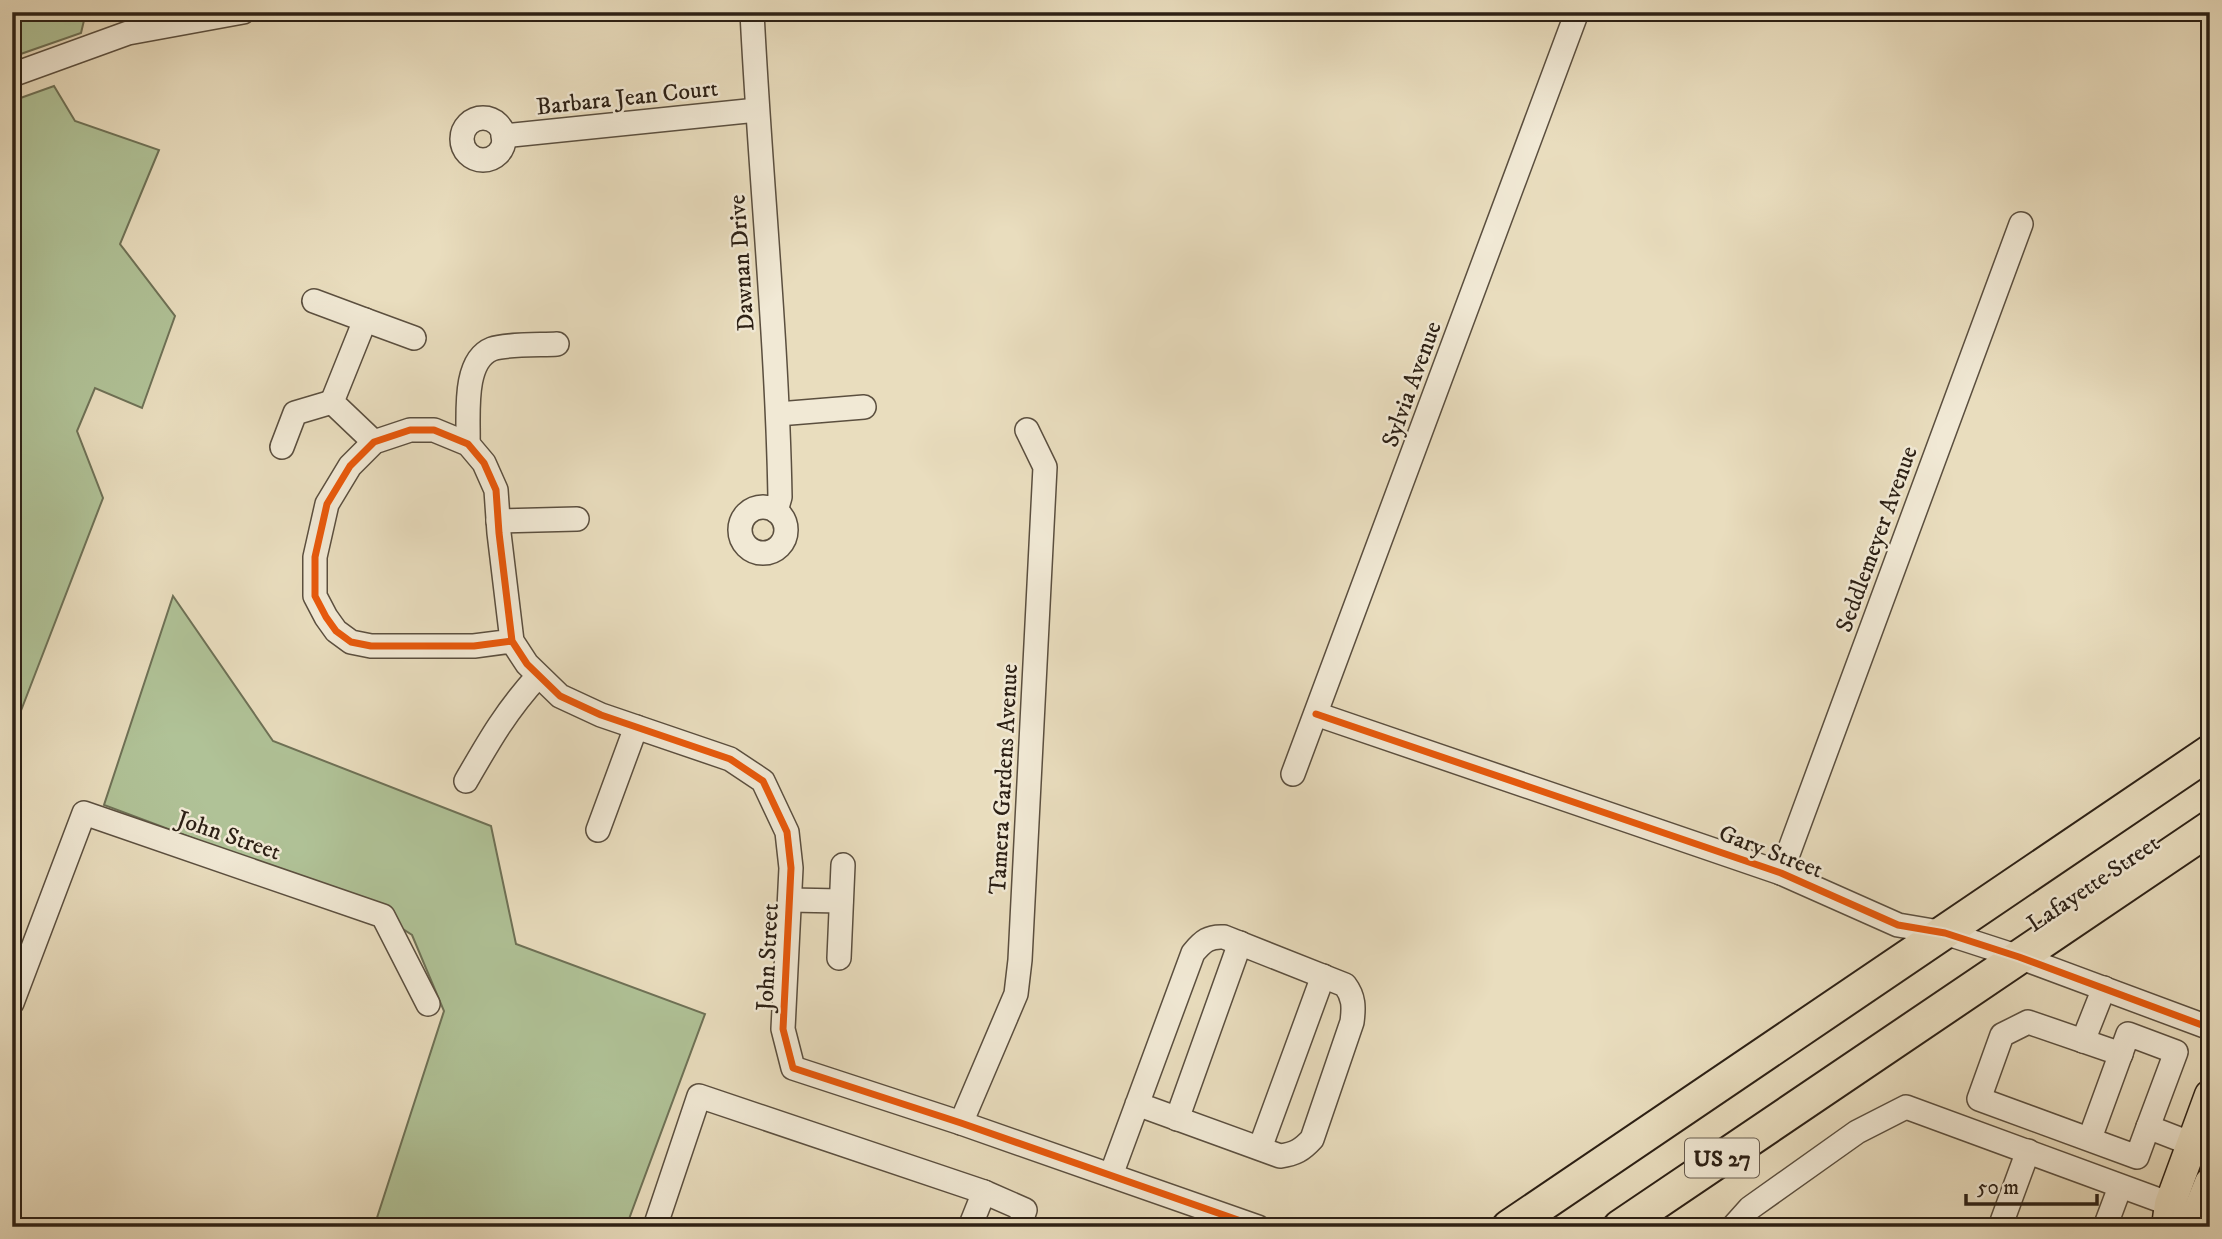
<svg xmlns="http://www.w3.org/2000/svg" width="2222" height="1239" viewBox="0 0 2222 1239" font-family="'IM FELL DW Pica',serif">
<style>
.green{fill:#b0c297;stroke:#6e7156;stroke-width:2}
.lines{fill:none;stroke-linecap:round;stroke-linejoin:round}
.minor-casing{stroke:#5b4f3f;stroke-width:26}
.major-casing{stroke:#2c2015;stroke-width:33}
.highway-casing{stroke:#2c2015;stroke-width:37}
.minor{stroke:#f1e9d5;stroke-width:23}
.major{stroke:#e9ddbe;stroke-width:30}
.highway{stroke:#e9ddbe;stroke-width:33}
.cycleway-casing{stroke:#f1e9d5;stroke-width:11}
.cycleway{stroke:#e8590c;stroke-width:7}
.labels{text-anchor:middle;stroke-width:5;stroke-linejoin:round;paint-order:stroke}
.shield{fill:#f1e9d5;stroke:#675c4f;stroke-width:2}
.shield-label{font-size:23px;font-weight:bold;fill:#2c2015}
.street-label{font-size:24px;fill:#2c2015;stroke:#f1e9d5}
</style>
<rect width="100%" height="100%" fill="#e9ddbe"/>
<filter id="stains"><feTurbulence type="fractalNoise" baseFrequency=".00286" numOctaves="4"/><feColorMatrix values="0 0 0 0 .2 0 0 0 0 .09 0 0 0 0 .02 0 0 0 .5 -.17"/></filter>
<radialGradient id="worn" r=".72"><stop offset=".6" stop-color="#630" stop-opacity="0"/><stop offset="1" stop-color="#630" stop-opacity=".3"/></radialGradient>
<!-- green -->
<g class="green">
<path d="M12,12H86L81,33L12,57Z"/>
<path d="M54,86L75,121L159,150L120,244L175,316L142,408L95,388L77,431L103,498L12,734V101Z"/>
<path d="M173,596L273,741L491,826L516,944L705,1014L626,1227H374L444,1011L412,935L356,899L104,805Z"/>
</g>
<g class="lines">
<!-- minor casing -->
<g class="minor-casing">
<g id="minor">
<path d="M752,12C760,174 777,335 780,497L776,511"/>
<path d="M12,75L128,33L243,12"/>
<circle cx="483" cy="139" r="21"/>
<path d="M503,136L757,110"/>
<path d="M314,301L365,320L332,402L374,442"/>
<path d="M365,320L414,338"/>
<path d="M778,414L864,407"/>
<path d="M468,444C469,417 462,361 492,349C505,344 541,345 557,344"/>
<path d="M282,447L295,413L332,402"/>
<circle cx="763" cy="530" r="23"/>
<path d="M498,521L577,519"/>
<path d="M512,641L474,646H371L351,642L336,631L326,617L315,596V557L327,504L350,466L374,442L410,430H434L468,444L484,463L496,490L499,533L512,641L527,664L560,696L601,715L730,759L763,781L787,832L791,868L783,1029L793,1068L961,1123L1258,1227"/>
<path d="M1316,714L1781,873L1898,925L1945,933L2019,957L2210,1028"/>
<path d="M1293,774L1577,12"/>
<path d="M466,781C489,741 506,711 538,676"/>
<path d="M598,830L636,727"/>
<path d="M1781,873L2021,224"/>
<path d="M790,900L841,901"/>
<path d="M839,958L843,865"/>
<path d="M12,1003L84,813L383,916L428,1004"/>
<path d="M2083,1041L2104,988"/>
<path d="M2121,1054L2028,1022L2002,1035L1979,1099L2137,1157L2148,1127L2192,1144"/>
<path d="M1177,1119L1240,943"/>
<path d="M961,1123L1016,994L1020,960L1045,467L1027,430"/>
<path d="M2090,1138L2128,1034L2176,1052L2148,1127"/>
<path d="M1260,1148L1323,976"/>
<path d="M1111,1175L1193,953C1203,941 1209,936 1224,937L1345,985C1354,997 1354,1007 1352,1022L1312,1139C1302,1150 1295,1154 1280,1156L1137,1104"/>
<path d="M655,1227L699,1096L984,1192L1025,1210L1019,1227"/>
<path d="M970,1227L984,1192"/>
<path d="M1733,1227L1750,1208L1857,1132L1906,1107L2170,1204"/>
<path d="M2000,1227L2028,1151"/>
<path d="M2105,1227L2120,1187"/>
</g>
</g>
<!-- major casing -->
<g class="major-casing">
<g id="major">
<path d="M2167,1227L2170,1204L2210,1095"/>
<path d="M2188,1227L2199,1210L2210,1183"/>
</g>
</g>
<!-- highway casing -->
<g class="highway-casing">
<g id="highway">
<path d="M1509,1227L2210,752"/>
<path d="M1620,1227L2210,828"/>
</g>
</g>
<!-- minor -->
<use href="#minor" class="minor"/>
<!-- major -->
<use href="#major" class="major"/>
<!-- highway -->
<use href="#highway" class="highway"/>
<!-- cycleway casing -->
<g class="cycleway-casing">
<g id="cycleway">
<path d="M512,641L474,646H371L351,642L336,631L326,617L315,596V557L327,504L350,466L374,442L410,430H434L468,444L484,463L496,490L499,533L512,641L527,664L560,696L601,715L730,759L763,781L787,832L791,868L783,1029L793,1068L961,1123L1258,1227"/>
<path d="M1316,714L1781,873L1898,925L1945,933L2019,957L2210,1028"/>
</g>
</g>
<!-- cycleway -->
<use href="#cycleway" class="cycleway"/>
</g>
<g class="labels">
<!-- shield labels -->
<rect class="shield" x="1685" y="1138.5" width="74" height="39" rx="5"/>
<g class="shield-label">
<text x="1722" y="1166">US 27</text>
</g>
<!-- street labels -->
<g class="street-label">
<text transform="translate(627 97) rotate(-6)" y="8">Barbara Jean Court</text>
<text transform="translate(741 263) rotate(-94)" y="8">Dawnan Drive</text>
<text transform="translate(1411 384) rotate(-70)" y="8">Sylvia Avenue</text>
<text transform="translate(1876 539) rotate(-70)" y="8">Seddlemeyer Avenue</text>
<text transform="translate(1003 779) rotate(-87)" y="8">Tamera Gardens Avenue</text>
<text transform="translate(229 835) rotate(19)" y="8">John Street</text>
<text transform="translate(1771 851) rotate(21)" y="8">Gary Street</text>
<text transform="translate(2093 883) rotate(-34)" y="8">Lafayette Street</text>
<text transform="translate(767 957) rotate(-87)" y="8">John Street</text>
</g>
</g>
<!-- margin -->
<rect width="2222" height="1239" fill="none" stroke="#e9ddbe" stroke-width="42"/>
<rect x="14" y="14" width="2194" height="1211" fill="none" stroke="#2c2015" stroke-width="3.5"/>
<rect x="21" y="21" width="2180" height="1197" fill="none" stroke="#2c2015" stroke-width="2"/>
<!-- scale -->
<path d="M1966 1194v10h131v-10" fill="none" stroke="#2c2015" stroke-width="3.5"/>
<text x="1977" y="1194" font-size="21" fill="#2c2015" stroke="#f1e9d5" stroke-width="5" paint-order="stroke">50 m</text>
<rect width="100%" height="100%" filter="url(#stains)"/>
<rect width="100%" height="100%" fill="url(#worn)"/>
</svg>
